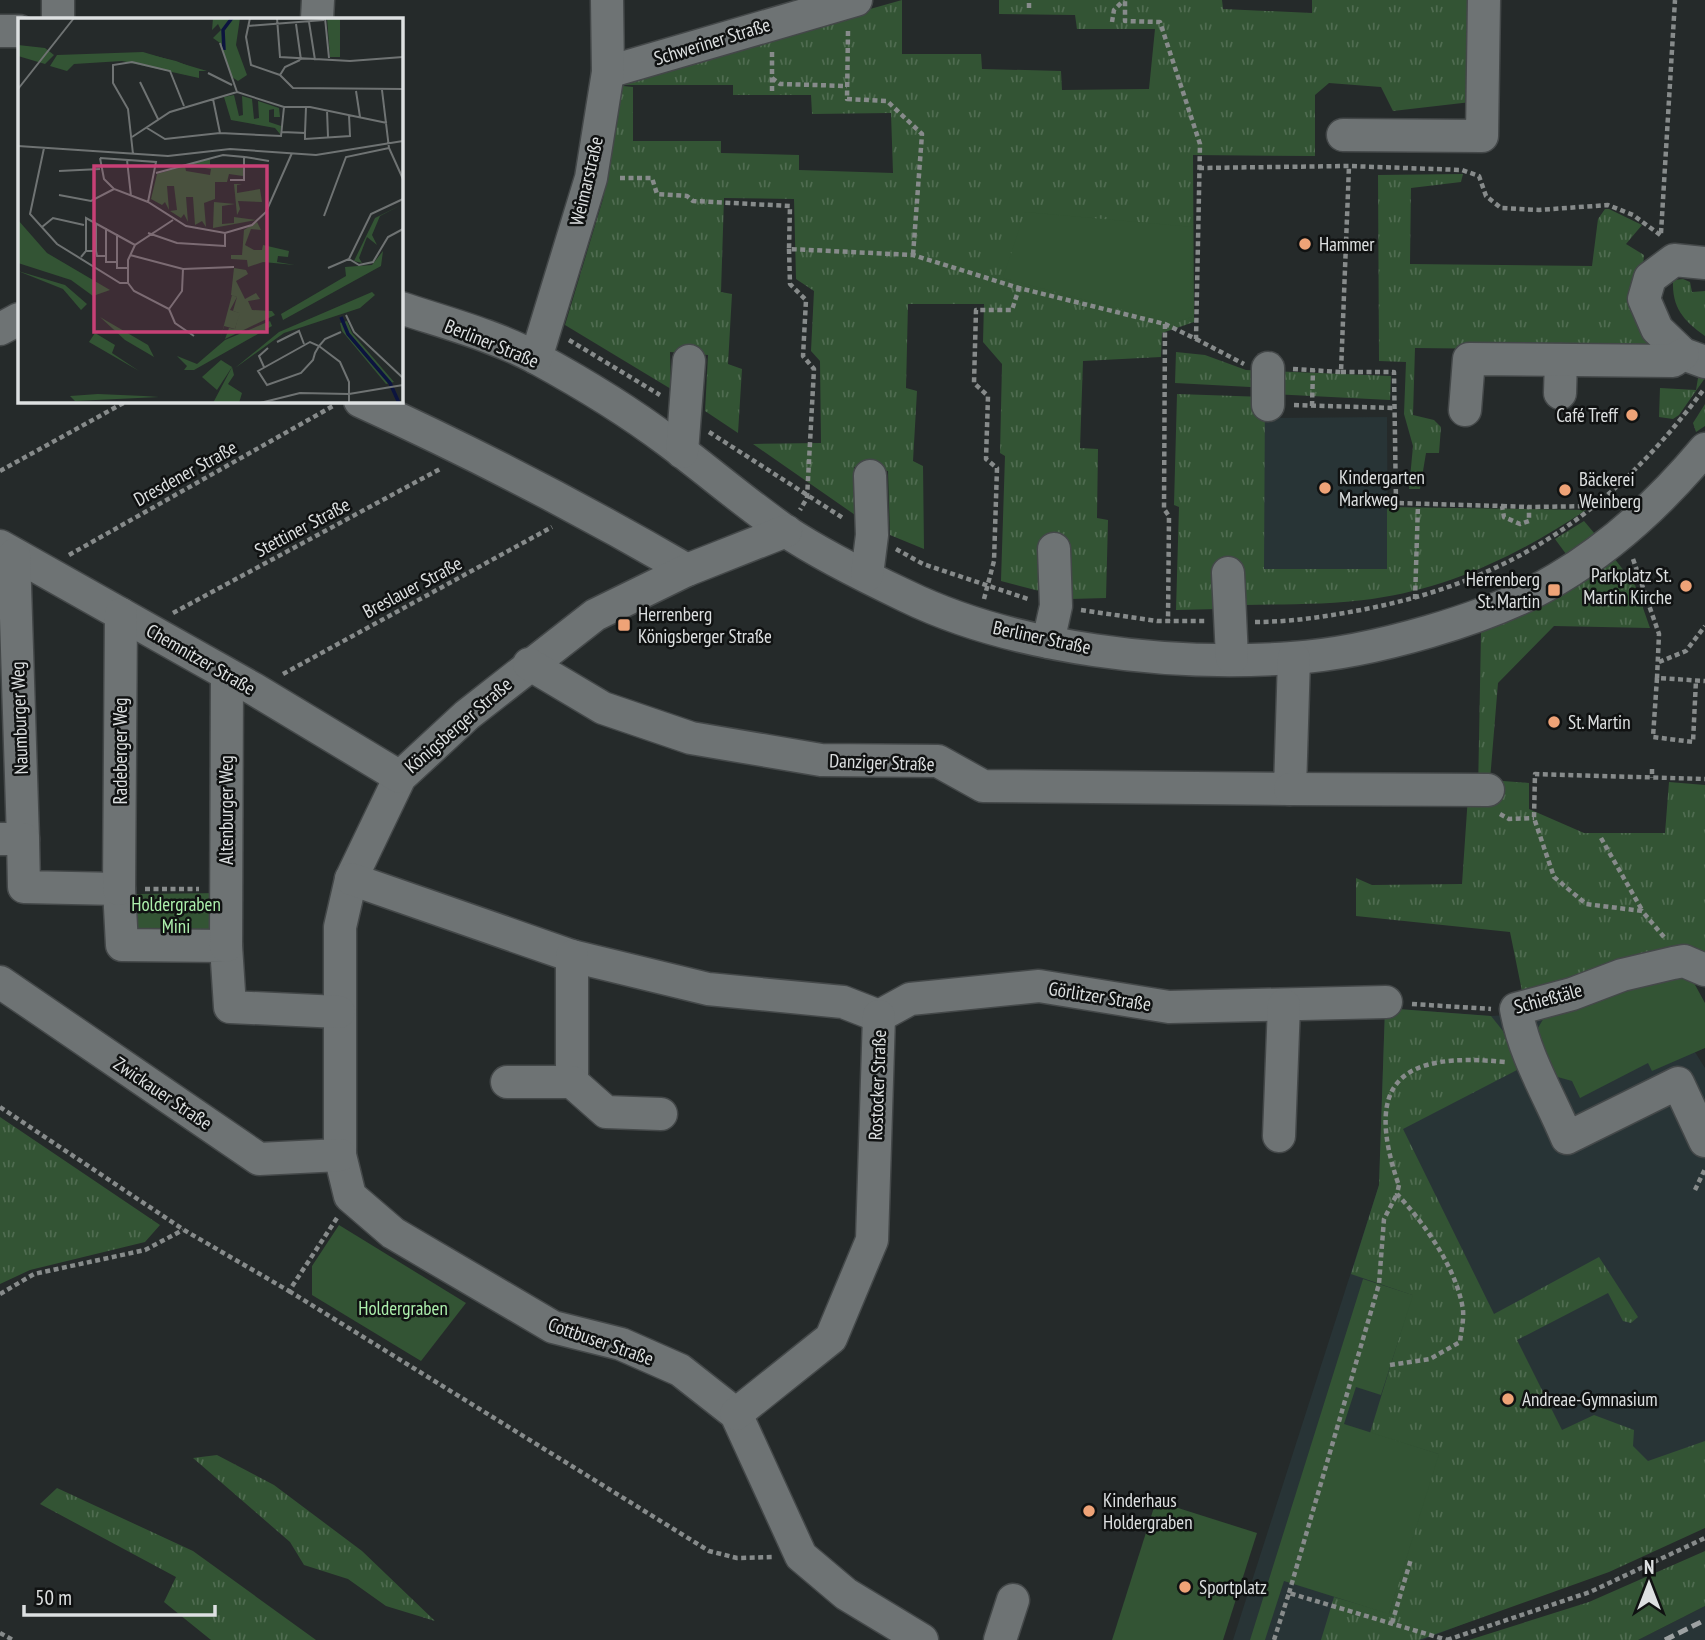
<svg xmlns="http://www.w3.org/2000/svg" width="1705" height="1640" viewBox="0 0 1705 1640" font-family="'PT Sans Narrow',sans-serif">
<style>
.built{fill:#283436}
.grass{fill:url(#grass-tufts)}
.park{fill:#335434}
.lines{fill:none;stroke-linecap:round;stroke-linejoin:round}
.minor-casing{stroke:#444849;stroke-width:35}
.path{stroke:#878b8b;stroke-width:4.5;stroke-dasharray:5 3.5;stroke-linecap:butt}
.minor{stroke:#6e7374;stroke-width:32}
.rail{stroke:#9da1a2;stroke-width:5;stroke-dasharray:10 5;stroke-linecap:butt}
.poi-dot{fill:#efa377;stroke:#101212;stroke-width:2.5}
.labels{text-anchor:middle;stroke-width:5;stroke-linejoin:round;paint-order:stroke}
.street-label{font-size:19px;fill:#dde0e1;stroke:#101212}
.poi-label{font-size:19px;fill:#dde0e1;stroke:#101212;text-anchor:start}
.park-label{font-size:19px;fill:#acefac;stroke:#101212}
.inset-river{fill:none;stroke:#0c143f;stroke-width:3.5}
.inset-road{fill:none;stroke:#6f7373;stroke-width:2}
.view{fill:#c74076;fill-opacity:0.15;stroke:#c74076;stroke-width:3.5}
.inset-edge{fill:none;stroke:#dde0e1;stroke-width:3.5}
</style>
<defs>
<pattern id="grass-tufts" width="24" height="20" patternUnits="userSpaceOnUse" patternTransform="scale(1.75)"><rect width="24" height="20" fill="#335434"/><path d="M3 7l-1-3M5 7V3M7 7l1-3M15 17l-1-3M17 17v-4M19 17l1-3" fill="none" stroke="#506c51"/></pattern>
</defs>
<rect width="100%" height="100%" fill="#252a2a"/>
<!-- built -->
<g class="built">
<path d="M1387,417L1388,569H1264V418Z"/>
<path d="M1705,1003V1048L1695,1052L1705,1068V1524L1626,1559L1423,1640H1233L1379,1185L1385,1008L1491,1016Z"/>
<path d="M1705,1606V1640H1638Z"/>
</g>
<!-- grass -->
<g class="grass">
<path d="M902,0V54H981L982,69L1061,71L1062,90L1149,89L1155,29H1077L1075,15L999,14V0H1222L1223,9L1312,13V0H1473L1471,102L1393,111L1381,87L1329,83L1315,95V156L1193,155L1194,322L1162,333L1161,357L1083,361L1080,448L1098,449L1097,518L1108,520L1106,598L1070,599L1001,581L1005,456L1000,453L1002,364L983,342L984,304H908L906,388L917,391L913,461L923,466L924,549L890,535L888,471L854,467L858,517L753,444L821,443L820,361L811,351L814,291L796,279L794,199L724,198L721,292L732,294L728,364L742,369L738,433L705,411L708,355L670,352L671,389L565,325L603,199L623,86L633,87V141H721V153L799,155V170L893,173L891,113L812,114L811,95H733V85H623L625,78Z"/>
<path d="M1463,174L1461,182L1411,188L1410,264L1592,266L1598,219L1605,209H1609L1642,225L1626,244L1644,255L1642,278L1661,351L1415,348L1413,415L1434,420L1441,427L1439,453H1426L1420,489H1409L1413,446L1404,414L1406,362L1379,361L1378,175Z"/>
<path d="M1683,279L1690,282L1692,292L1705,291V336C1683,320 1672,308 1673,280Z"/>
<path d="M1176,352L1205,355L1246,370L1391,376L1390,400L1272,394L1269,388L1175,383Z"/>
<path d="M1699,372H1705V378L1679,415L1673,419L1659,417L1660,388L1696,390Z"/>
<path d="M1177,394L1265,397L1264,569H1387V507L1586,510C1520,554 1451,588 1372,599C1330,605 1286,604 1244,605L1243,567L1216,568L1219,609L1176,610L1179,507L1174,505Z"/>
<path d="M1705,404V426L1696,432L1693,423Z"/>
<path d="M1584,521L1595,534L1566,554L1555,539Z"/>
<path d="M1614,558L1635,585L1650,628L1554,626L1498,683L1490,780L1529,783V809L1584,833H1665L1669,782L1705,785V952H1665L1523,996L1510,932L1356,916V878L1372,885L1462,884L1468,796L1478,793L1481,632Z"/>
<path d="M1385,1008L1491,1016L1503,1031L1517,1070L1403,1129L1494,1314L1599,1257L1638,1317L1631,1323L1623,1321L1608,1293L1517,1340L1562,1430L1594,1415L1634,1430L1633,1446L1648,1461L1705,1441V1528L1609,1572L1419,1640H1321L1334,1597L1389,1613L1438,1454L1370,1433L1412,1295L1351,1274L1379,1185Z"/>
<path d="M0,1117L160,1225L145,1242L30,1270L0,1284Z"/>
<path d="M217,1455L274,1485L362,1551L435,1621L386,1606L348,1579L304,1565L290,1542L193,1458Z"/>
<path d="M57,1488L193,1551L316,1640H211L164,1602L176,1577L40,1504Z"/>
<path d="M1705,1551V1606L1638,1640H1469L1589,1602Z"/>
</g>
<!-- park -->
<g class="park">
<path d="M1025,212L1193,227L1192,317L1172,323L1003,278Z"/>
<path d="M220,893L219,931L134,933L132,897L136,894Z"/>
<path d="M1688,972L1705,1003V1048L1652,1071L1648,1063L1580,1098L1572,1081L1554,1076L1532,1038L1548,1011Z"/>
<path d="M339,1225L466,1303L421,1361L312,1295V1266Z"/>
<path d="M1363,1279L1413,1295L1381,1395L1356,1387L1344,1424L1439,1454L1389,1614L1284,1581L1265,1640H1250Z"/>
<path d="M1156,1501L1257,1533L1223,1640H1112Z"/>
</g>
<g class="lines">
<!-- minor casing -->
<g class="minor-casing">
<g id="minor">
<path d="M58,19V0"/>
<path d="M317,19L318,0"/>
<path d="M0,31H19"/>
<path d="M608,72L856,0"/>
<path d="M1343,135L1482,136L1484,0"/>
<path d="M1705,263L1674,260L1650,278L1644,299L1657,329L1683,354L1705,362"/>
<path d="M401,308C446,323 496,336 538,359C582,383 628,411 668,441C707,470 744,502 784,530C821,555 866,577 906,596C1015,649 1172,667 1292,658C1369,653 1491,619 1557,579C1613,546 1664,498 1705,449"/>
<path d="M0,329L19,319"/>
<path d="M536,358L591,178L608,72L607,0"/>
<path d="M1268,368V405"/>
<path d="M1560,393L1561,360"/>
<path d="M360,401C472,452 580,508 687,570"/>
<path d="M1465,410L1469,359L1673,361L1683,354"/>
<path d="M682,452L689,361"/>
<path d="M786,531L687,570L595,615L467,715L400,777L351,879L340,927V1155L350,1196L393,1233L553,1327L621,1344L680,1370L736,1414L801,1556L846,1594L922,1640"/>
<path d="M0,546L254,689L400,777"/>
<path d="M14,555L23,839"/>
<path d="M1228,573L1232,658"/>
<path d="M867,575L872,535L870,476"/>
<path d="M1048,642L1056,606L1054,549"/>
<path d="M529,664L603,708L691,738L821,760L938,761L983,786L1290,789L1294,658"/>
<path d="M1290,789L1488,790"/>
<path d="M0,839H23L24,887L119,889L122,945L226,946L230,1007L339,1012"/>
<path d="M351,879L572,956L708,989L843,1002L879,1016"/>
<path d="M119,889L121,614"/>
<path d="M226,946L227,675"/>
<path d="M572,956V1082"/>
<path d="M1705,970L1684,961L1673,963L1622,975L1572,994L1516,1009C1524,1055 1549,1095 1567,1138L1678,1083L1705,1141"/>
<path d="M0,982L259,1159L340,1155"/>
<path d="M879,1016L910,999L1039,986L1169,1007L1386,1002"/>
<path d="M507,1082H572L606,1112L661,1114"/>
<path d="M1279,1136L1284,1005"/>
<path d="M736,1414L831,1338L872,1240L879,1016"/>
<path d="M1000,1640L1013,1600"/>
</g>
</g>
<!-- path -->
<g class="path">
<path d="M1029,8V0"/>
<path d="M1112,22L1114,10L1124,0"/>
<path d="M848,31L847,99L887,101L922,134L913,255"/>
<path d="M772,52V93"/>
<path d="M772,78L780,84L847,86"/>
<path d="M1199,168L1349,166L1462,170L1479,176L1486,196L1501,208L1539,210L1608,205L1633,215L1663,237"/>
<path d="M620,178H652L657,194L687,196L693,201L790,206L789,249L913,255L1019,288L1165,324L1196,339L1200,144L1160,22L1125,21V0"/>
<path d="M1661,233L1675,0"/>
<path d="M789,249L790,284L806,300L803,356L814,369L807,498L800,510"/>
<path d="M1165,324L1164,509L1169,516L1168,621"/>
<path d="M1196,339L1244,364"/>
<path d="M569,340L660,395"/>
<path d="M1293,369L1341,372L1349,166"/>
<path d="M1341,372H1394L1396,503L1502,506L1504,517L1520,524L1529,521V507L1596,506"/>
<path d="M1294,405L1395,408"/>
<path d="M1312,406L1313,370"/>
<path d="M709,432L843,518"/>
<path d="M0,471L127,401"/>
<path d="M1502,506L1529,507"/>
<path d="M896,549L923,564L1028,599"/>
<path d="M69,555L333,406"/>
<path d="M1633,559L1659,634L1657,678L1705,681"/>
<path d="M984,599L994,561L997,468L986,459L988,396L974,383L976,310H1012L1019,288"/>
<path d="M1415,599L1418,505"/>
<path d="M1081,610L1157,621H1205"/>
<path d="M173,613L440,469"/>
<path d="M1255,622C1293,622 1329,616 1366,609C1514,580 1615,509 1704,389"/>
<path d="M1659,662L1686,651L1705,626"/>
<path d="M283,674L552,527"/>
<path d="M1657,678L1653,737L1693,742L1696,680"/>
<path d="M1652,769V778"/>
<path d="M1500,814L1509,819L1534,818"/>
<path d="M1601,838L1642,910"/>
<path d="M145,889H199"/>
<path d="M1664,937L1642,911L1586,904L1554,877L1534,818L1535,774L1705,779"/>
<path d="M1412,1004L1491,1009"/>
<path d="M0,1107L184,1230L289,1291L337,1218"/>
<path d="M1398,1183C1363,1079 1403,1052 1505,1062"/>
<path d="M1695,1190L1705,1169"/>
<path d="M289,1291L709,1551L737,1558L773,1557"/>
<path d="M0,1294L34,1274L145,1250L183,1230"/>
<path d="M1390,1365L1430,1359L1460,1342C1461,1332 1464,1320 1463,1310C1457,1269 1425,1224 1397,1194L1399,1185"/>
<path d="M1289,1593L1379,1284L1384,1219L1397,1194"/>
<path d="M1392,1623L1411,1559"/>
<path d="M0,1633L13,1640"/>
<path d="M1274,1640L1289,1593L1447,1640"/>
<path d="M1447,1640L1590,1592L1705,1538"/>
</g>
<!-- minor -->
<use href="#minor" class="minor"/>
<!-- rail -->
<path class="rail" d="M1665,1640L1705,1620"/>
</g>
<!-- markers -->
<g class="poi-dot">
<circle cx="1305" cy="244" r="7"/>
<circle cx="1632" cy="415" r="7"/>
<circle cx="1325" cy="488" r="7"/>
<circle cx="1565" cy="490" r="7"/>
<circle cx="1686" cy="586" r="7"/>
<rect x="1547" y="583" width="14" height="14" rx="3.5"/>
<rect x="617" y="618" width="14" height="14" rx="3.5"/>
<circle cx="1554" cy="722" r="7"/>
<circle cx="1508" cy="1399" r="7"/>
<circle cx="1089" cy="1511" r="7"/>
<circle cx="1185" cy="1587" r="7"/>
</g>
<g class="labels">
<!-- street labels -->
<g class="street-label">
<text transform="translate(712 41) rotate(-17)" y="7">Schweriner Straße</text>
<text transform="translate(586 181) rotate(-77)" y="7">Weimarstraße</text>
<text transform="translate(492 343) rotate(22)" y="7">Berliner Straße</text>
<text transform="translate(185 473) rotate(-29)" y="7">Dresdener Straße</text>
<text transform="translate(302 527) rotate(-28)" y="7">Stettiner Straße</text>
<text transform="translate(412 587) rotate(-28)" y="7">Breslauer Straße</text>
<text transform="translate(1042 637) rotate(12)" y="7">Berliner Straße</text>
<text transform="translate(201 659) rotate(30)" y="7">Chemnitzer Straße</text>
<text transform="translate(19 718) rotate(-92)" y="7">Naumburger Weg</text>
<text transform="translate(458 725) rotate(-41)" y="7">Königsberger Straße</text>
<text transform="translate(120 751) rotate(-90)" y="7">Radeberger Weg</text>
<text transform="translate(882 762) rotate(2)" y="7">Danziger Straße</text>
<text transform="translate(226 810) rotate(-90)" y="7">Altenburger Weg</text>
<text transform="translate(1100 996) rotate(9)" y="7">Görlitzer Straße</text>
<text transform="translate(1548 998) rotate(-15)" y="7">Schießtäle</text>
<text transform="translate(877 1085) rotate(-88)" y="7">Rostocker Straße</text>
<text transform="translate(163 1093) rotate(34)" y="7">Zwickauer Straße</text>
<text transform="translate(601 1341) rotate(19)" y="7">Cottbuser Straße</text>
</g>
<!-- poi labels -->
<g class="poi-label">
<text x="1319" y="251">Hammer</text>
<text x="1618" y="422" text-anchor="end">Café Treff</text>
<text x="1339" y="484">Kindergarten<tspan x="1339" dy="22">Markweg</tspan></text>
<text x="1579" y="486">Bäckerei<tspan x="1579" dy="22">Weinberg</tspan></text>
<text x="1672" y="582" text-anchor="end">Parkplatz St.<tspan x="1672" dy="22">Martin Kirche</tspan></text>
<text x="1540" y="586" text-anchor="end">Herrenberg<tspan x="1540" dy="22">St. Martin</tspan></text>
<text x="638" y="621">Herrenberg<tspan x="638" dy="22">Königsberger Straße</tspan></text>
<text x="1568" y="729">St. Martin</text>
<text x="1522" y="1406">Andreae-Gymnasium</text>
<text x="1103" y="1507">Kinderhaus<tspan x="1103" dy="22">Holdergraben</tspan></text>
<text x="1199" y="1594">Sportplatz</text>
</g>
<!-- park labels -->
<g class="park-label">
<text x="176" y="911">Holdergraben<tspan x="176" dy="22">Mini</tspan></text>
<text x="403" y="1315">Holdergraben</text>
</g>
</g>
<!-- overview -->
<g transform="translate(18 18)">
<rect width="385" height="385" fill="#252a2a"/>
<path d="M195,0H222L218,27L229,57L220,63L214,59L202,25L195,20L203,12L200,6L194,12ZM309,0H322V39H312ZM0,27L27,30L36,37L27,46L0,38ZM125,34L189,53H181V60L104,43L56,46L49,53L32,48L39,37ZM216,77L221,98L225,97L224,78L234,81L236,101L241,100L240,83L261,90L262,99H256V91L251,92V104L263,108L262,116L257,110L213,102L206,79ZM192,141V147L200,149L225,147V158L211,156L209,164H197V181L186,185L188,209L184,203L177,207L175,179H168L170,204L166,196L163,200L152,193L159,192L156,168H149L151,192L147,184L144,187L133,181L139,156L167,148L168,153L192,157L193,151L169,147ZM216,166H224L219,167V175L242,171L244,184L220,183L222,191L219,197ZM196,184L217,186L204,188V206L216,205V199L238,202L195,210ZM385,186L362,198L354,217L359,227L349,219L341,240L344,245L336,243L357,200ZM0,202L29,235L92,272L75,278L53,262L0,245ZM239,204L243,212L233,211L227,227L236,232H244L245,227L271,233L270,239L260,238L259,244L277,247L245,244L230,249L229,242L213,241V237H224L226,212ZM365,233L363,248L265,302L263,296L328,258L327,249L354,247ZM216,250L228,252L230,256L218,263L227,281L238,275L242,281L230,283L234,292L254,293L257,297L207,321L211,310L217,311L221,295L215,293L219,279L213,277ZM0,253L47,267L69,286L63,292L45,271ZM354,274L357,277L342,290L266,315L217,350L261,314ZM82,299L130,327L136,339L107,322ZM252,303L254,308L176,352H166L169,348L159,338L179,346L207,322ZM329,303L334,315L376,364L368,366L324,313L322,305ZM77,315L97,327L94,335L121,353L71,324ZM214,349L216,357L210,366L224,375L221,385H195ZM80,376L126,378L141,379L57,383L52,378Z" fill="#335434"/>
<path d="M129,36L158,43L173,49L169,57L157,54L125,43ZM214,277L219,279L212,292L222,295L217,311L206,308L202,322Z" fill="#335434"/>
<path d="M203,342L214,349L199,372L184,359Z" fill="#335434"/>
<path class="inset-river" d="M206,32L205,12L214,0M323,299L330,316L372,365L381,385"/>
<path class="inset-road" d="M232,0L228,19L233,47L262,57M259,0L262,39L332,43L385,39M307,0L311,40M291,4L297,42M278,6L283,42M230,8L306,2M202,25L219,74L266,89H292L369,105M282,42L267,49L262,57L275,70L385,71M190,55L214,67M122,64L140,101M0,71L56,0M364,72L371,130L385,161M338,73L342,99M195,81L202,115M309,92L310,119M129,110L147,121L202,115L263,118L266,89M264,114L287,115V121L332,118L331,97M287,115L288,89M114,119L152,94L219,74M0,128L150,138L212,131L298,137L385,123M26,130L12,196L39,226L102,265H110M115,136L110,91L95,65V47L114,44L152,53L166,88M227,139L251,143M82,140L86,161L96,171L130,184L168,208L207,215L234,207L248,194L274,135M82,140L138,144L130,184M109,142L113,178M41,153L82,151M138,155L205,137L226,139V162H212M41,177L73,183L96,171M306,198L328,139L371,130M155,202L117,227L110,242V265L116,273L151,291L157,305L176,318M78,205V233M24,209L35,200L66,207M130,215L159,225L207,228V215M68,233H78L79,238H88V244H99V250H110M112,237L165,251L216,249M88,238V210M63,239L68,233V200L117,227M331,241L341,247L355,244L370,219L385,211M99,243V216M310,250L331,241L353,196L385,181M151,291L164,273L165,251M328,297L336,314L385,360M323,314L307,321L301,328L297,335L295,342L283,355L249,367L240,353L292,324L301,328L322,344L331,364V385M259,324L281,313L286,326M246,349L241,338L250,330M242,385L282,375L331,376L385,367"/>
<path class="view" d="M76,148H249V314H76Z"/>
<rect width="385" height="385" class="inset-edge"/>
</g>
<!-- north arrow -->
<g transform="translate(1649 1584)" stroke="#101212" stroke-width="5" paint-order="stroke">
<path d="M0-5L12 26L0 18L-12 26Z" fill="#dde0e1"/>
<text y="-10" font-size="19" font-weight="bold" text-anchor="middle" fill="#dde0e1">N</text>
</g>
<!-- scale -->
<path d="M24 1605v10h191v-10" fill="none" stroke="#dde0e1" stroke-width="3.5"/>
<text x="35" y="1605" font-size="21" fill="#dde0e1" stroke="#101212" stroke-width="5" paint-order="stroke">50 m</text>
</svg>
